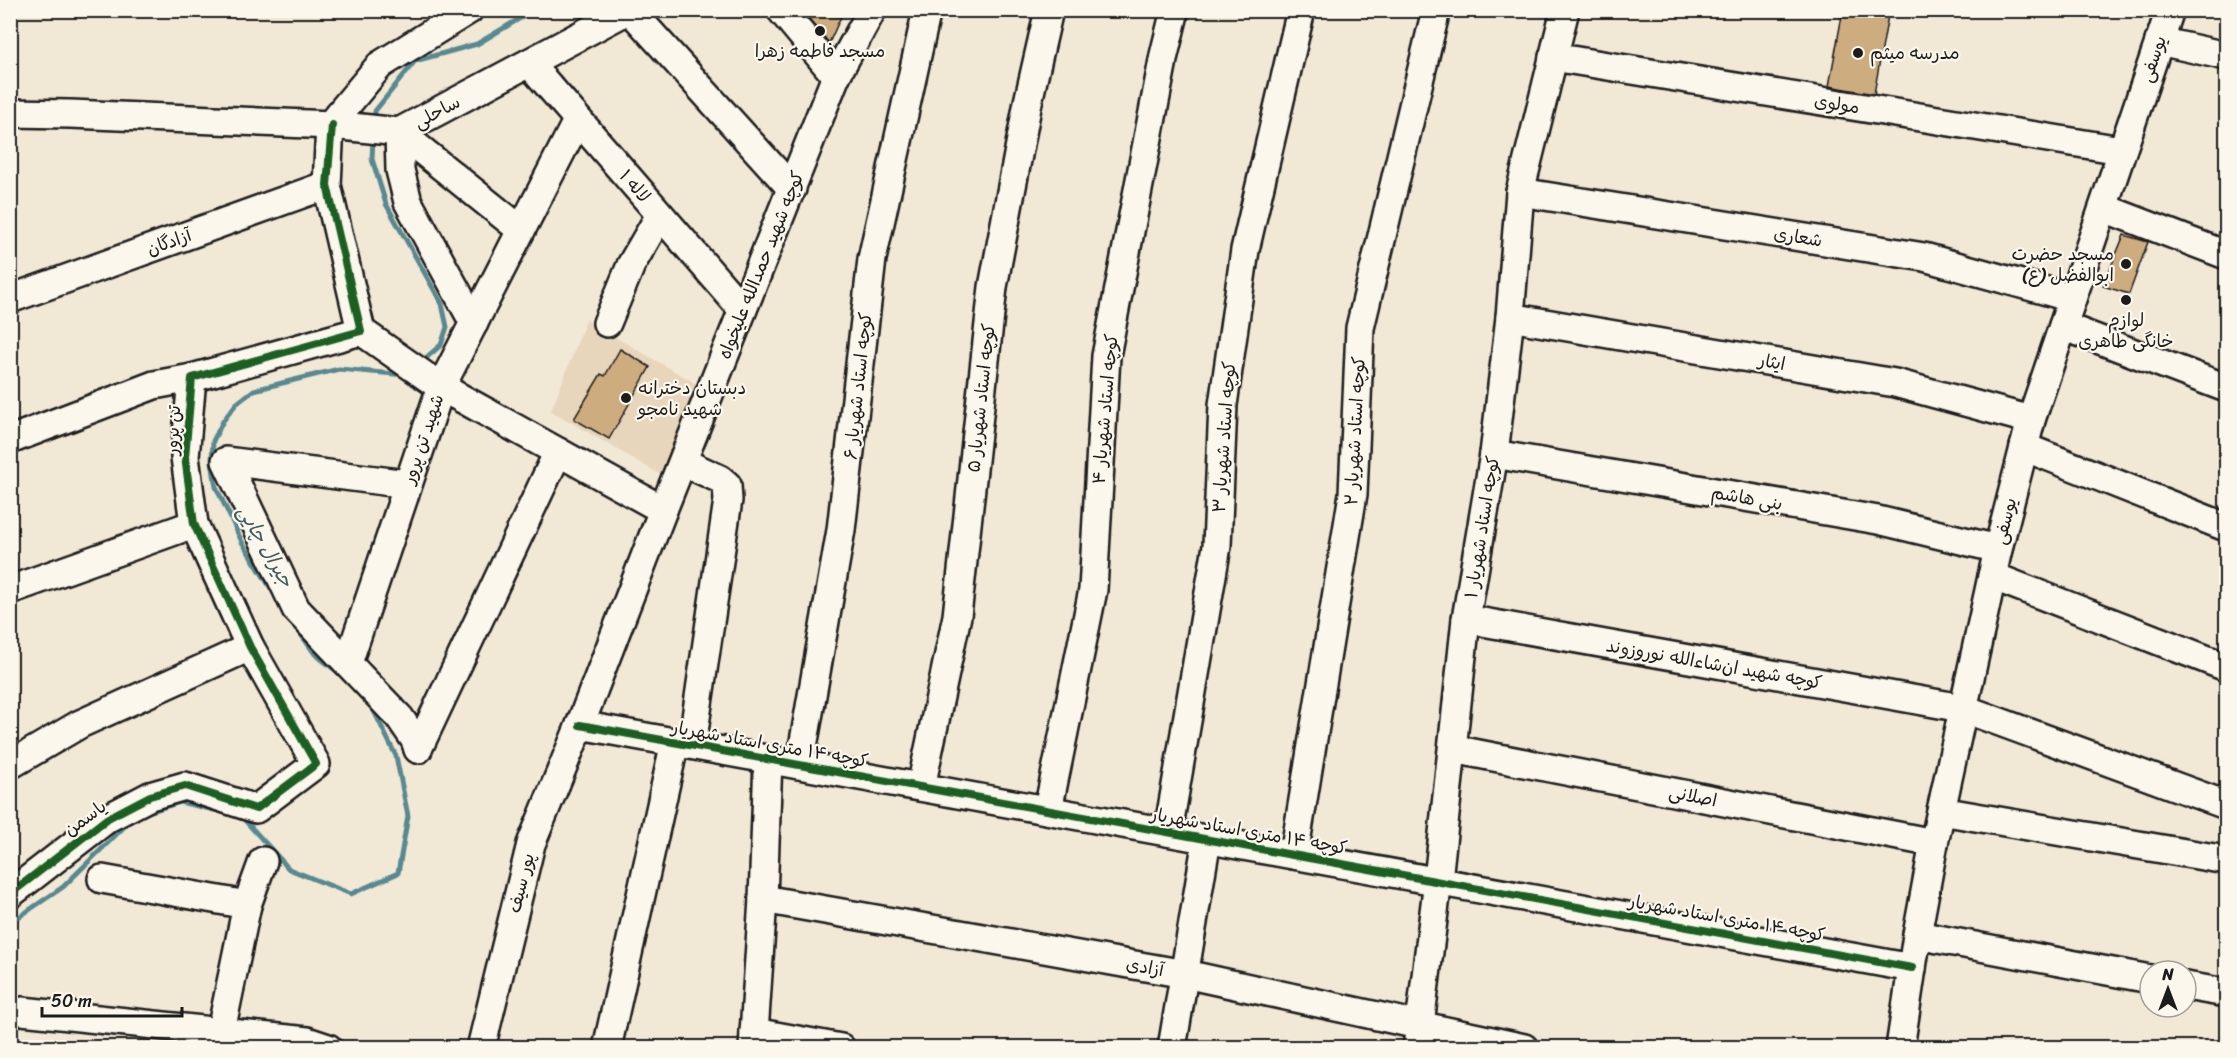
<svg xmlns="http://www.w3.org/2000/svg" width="2237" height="1058" viewBox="0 0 2237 1058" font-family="Sriracha,'Playpen Sans Arabic',sans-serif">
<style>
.built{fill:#e7d6bc}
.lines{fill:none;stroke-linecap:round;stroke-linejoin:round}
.stream{stroke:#598990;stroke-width:5}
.building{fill:#cdad80;stroke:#1c1c1c;stroke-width:1.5}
.minor-casing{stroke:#1c1c1c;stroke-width:32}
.minor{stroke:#fbf7ec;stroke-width:27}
.cycleway-casing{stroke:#fbf7ec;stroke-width:11}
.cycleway{stroke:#1b5e20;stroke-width:8}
.poi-dot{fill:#1c1c1c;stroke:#fbf7ec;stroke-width:2}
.labels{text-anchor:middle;stroke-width:4.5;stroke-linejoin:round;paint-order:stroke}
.poi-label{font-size:18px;fill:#1c1c1c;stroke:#fbf7ec}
.street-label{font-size:18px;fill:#1c1c1c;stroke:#fbf7ec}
.water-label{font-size:20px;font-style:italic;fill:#3f5b60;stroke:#fbf7ec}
</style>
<rect width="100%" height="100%" fill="#f2e8d6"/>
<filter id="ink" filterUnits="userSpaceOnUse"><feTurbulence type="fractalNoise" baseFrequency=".0167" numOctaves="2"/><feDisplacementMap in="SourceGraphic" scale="12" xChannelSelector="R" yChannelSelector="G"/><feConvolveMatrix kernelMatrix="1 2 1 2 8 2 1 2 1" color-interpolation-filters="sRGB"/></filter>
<g filter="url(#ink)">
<!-- built -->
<path class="built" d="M586,320L700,386L668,479L551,411Z"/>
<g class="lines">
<!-- stream -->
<g class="stream">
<path d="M374,123L375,111L415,61L477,44L534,10"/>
<path d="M373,138L372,159L386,204L442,304L447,327L441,345L421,362"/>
<path d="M277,598L242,542L216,487L212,461L213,441L223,421L236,404L254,390L339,369L405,375"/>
<path d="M295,626L315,654L344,677"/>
<path d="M145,813L180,802L223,812"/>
<path d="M241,816L289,869L351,894L398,873L408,816L396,756L371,705"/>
<path d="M10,923L63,887L132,819"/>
</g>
</g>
<!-- building -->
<g class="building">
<path d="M802,10H844L829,43Z"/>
<path d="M1843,10H1889L1874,94L1829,86Z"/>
<path d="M2124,235L2148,242L2129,294L2103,286Z"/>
<path d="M620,349L650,367L609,439L574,419L601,374L605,376Z"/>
</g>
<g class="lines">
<!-- minor casing -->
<g class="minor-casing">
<g id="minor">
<path d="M630,10L792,189"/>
<path d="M781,10L836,76"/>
<path d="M2159,41L2226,56"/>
<path d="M1553,57L2121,150"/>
<path d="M529,63L742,309"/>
<path d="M10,113L70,114L332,125L399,132L521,230"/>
<path d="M330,125L380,65L469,10"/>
<path d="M1520,192L1924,257L2072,298"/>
<path d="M2104,208L2226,255"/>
<path d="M10,299L327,185"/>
<path d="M1510,317L1895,383L2031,420"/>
<path d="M474,323L408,202L400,170L399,132L628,10"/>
<path d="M607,323L631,265L660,215"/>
<path d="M2063,326L2226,388"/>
<path d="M361,331L441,387L577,121"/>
<path d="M10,440L154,385L192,378"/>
<path d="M2024,447L2226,527"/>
<path d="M1494,454L1878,520L1998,549"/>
<path d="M683,462L720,479L727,485L728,500L692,745"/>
<path d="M407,484L226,461L296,609L400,718L415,740L418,749"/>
<path d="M1992,576L2226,667"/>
<path d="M10,590L194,524"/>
<path d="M1466,619L1962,708L2226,805"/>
<path d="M348,663L441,387L663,510"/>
<path d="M580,725L1912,968"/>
<path d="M418,749L558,452"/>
<path d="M1453,749L1934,843"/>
<path d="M800,764L841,530L872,259L927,10"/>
<path d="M10,765L80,724L250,647"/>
<path d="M921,787L957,616L993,287L1028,102L1049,10"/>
<path d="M1048,810L1093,590L1106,356L1164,55L1175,10"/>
<path d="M1941,811L2226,860"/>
<path d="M1168,832L1217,546L1223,405L1245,250L1301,10"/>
<path d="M1294,855L1353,494L1360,328L1436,10"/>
<path d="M102,879L247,905L221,1031"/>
<path d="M10,894L108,818L150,796L185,786L256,809L316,764L250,647L194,524L185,457L192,378L361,331L327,185L330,125"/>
<path d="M763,899L1185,974L1524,1048"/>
<path d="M247,905L263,861"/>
<path d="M1917,935L2150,979"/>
<path d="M2186,986L2226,993"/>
<path d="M22,1011L307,1041L328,1048"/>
<path d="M754,1032L841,1048"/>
<path d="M481,1048L531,844L580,725L663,510L836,76L872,10"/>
<path d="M607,1048L675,742"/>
<path d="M753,1048L763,899L768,759"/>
<path d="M1172,1048L1207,839"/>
<path d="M1417,1048L1438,880L1466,619L1494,454L1510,317L1520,192L1565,10"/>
<path d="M1900,1048L1917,935L1934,843L1998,549L2031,420L2170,10"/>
</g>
</g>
<!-- minor -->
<use href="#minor" class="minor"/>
<!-- cycleway casing -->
<g class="cycleway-casing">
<g id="cycleway">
<path d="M580,725L1912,968"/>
<path d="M10,894L108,818L150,796L185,786L256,809L316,764L250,647L194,524L185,457L192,378L361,331L327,185L332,125"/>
</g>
</g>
<!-- cycleway -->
<use href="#cycleway" class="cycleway"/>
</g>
</g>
<!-- markers -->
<g class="poi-dot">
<circle cx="820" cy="31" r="6"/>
<circle cx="1858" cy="53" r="6"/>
<circle cx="2126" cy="264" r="6"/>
<circle cx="2126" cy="300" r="6"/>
<circle cx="626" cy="398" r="6"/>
</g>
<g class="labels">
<!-- poi labels -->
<g class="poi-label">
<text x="820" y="57">مسجد فاطمه زهرا</text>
<text x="1870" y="59" text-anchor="start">مدرسه میثم</text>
<text x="2114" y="260" text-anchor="end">مسجد حضرت<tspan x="2114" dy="21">ابوالفضل (ع)</tspan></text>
<text x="2126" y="326">لوازم<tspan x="2126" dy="21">خانگی طاهری</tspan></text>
<text x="638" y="394" text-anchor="start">دبستان دخترانه<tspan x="638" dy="21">شهید نامجو</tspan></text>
</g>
<!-- street labels -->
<g class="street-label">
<text transform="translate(2153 59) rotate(-71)" y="6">یوسفی</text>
<text transform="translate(1837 104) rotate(9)" y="6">مولوی</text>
<text transform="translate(437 112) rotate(-28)" y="6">ساحلی</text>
<text transform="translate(635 186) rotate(49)" y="6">لاله ۱</text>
<text transform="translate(1798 237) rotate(9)" y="6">شعاری</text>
<text transform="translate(169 242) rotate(-20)" y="6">آزادگان</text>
<text transform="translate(761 265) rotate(-68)" y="6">کوچه شهید حمدالله علیخواه</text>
<text transform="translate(1772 362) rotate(10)" y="6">ایثار</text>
<text transform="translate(858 386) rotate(-84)" y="6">کوچه استاد شهریار ۶</text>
<text transform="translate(981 398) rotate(-84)" y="6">کوچه استاد شهریار ۵</text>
<text transform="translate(1105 409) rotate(-85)" y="6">کوچه استاد شهریار ۴</text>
<text transform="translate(173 430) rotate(-87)" y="6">تن پرور</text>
<text transform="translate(1355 431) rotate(-87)" y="6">کوچه استاد شهریار ۲</text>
<text transform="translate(1224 437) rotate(-86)" y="6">کوچه استاد شهریار ۳</text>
<text transform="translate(423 439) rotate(-71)" y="6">شهید تن پرور</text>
<text transform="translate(1747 498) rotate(10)" y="6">بنی هاشم</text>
<text transform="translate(2005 521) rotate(-76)" y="6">یوسفی</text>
<text transform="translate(1482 527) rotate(-81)" y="6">کوچه استاد شهریار ۱</text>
<text transform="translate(1714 664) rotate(10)" y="6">کوچه شهید ان‌شاءالله نوروزوند</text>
<text transform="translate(770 744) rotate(10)" y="6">کوچه ۱۴ متری استاد شهریار</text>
<text transform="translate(1693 796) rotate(11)" y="6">اصلانی</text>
<text transform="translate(85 818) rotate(-36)" y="6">یاسمن</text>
<text transform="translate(1249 831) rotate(10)" y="6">کوچه ۱۴ متری استاد شهریار</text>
<text transform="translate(521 883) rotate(-76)" y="6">پور سیف</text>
<text transform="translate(1727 918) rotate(10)" y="6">کوچه ۱۴ متری استاد شهریار</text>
<text transform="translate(1145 967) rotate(10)" y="6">آزادی</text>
</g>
<!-- water labels -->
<g class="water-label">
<text transform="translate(266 546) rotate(60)" y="7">جیرال چایی</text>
</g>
</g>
<!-- margin -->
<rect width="2237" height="1058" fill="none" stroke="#fbf7ec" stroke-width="36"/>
<rect x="18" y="18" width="2201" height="1022" fill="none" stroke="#1c1c1c" stroke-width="2" filter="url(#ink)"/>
<!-- north arrow -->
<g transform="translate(2168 989)"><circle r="28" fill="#fbf7ec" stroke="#a29f99" stroke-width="1.5"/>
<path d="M0-4.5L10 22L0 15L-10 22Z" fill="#1c1c1c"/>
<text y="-9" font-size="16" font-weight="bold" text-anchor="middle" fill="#1c1c1c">N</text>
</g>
<!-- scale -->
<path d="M42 1007v9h140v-9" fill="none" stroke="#1c1c1c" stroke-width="3"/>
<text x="51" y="1007" font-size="18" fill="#1c1c1c" stroke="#fbf7ec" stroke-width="4.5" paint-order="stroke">50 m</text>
</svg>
